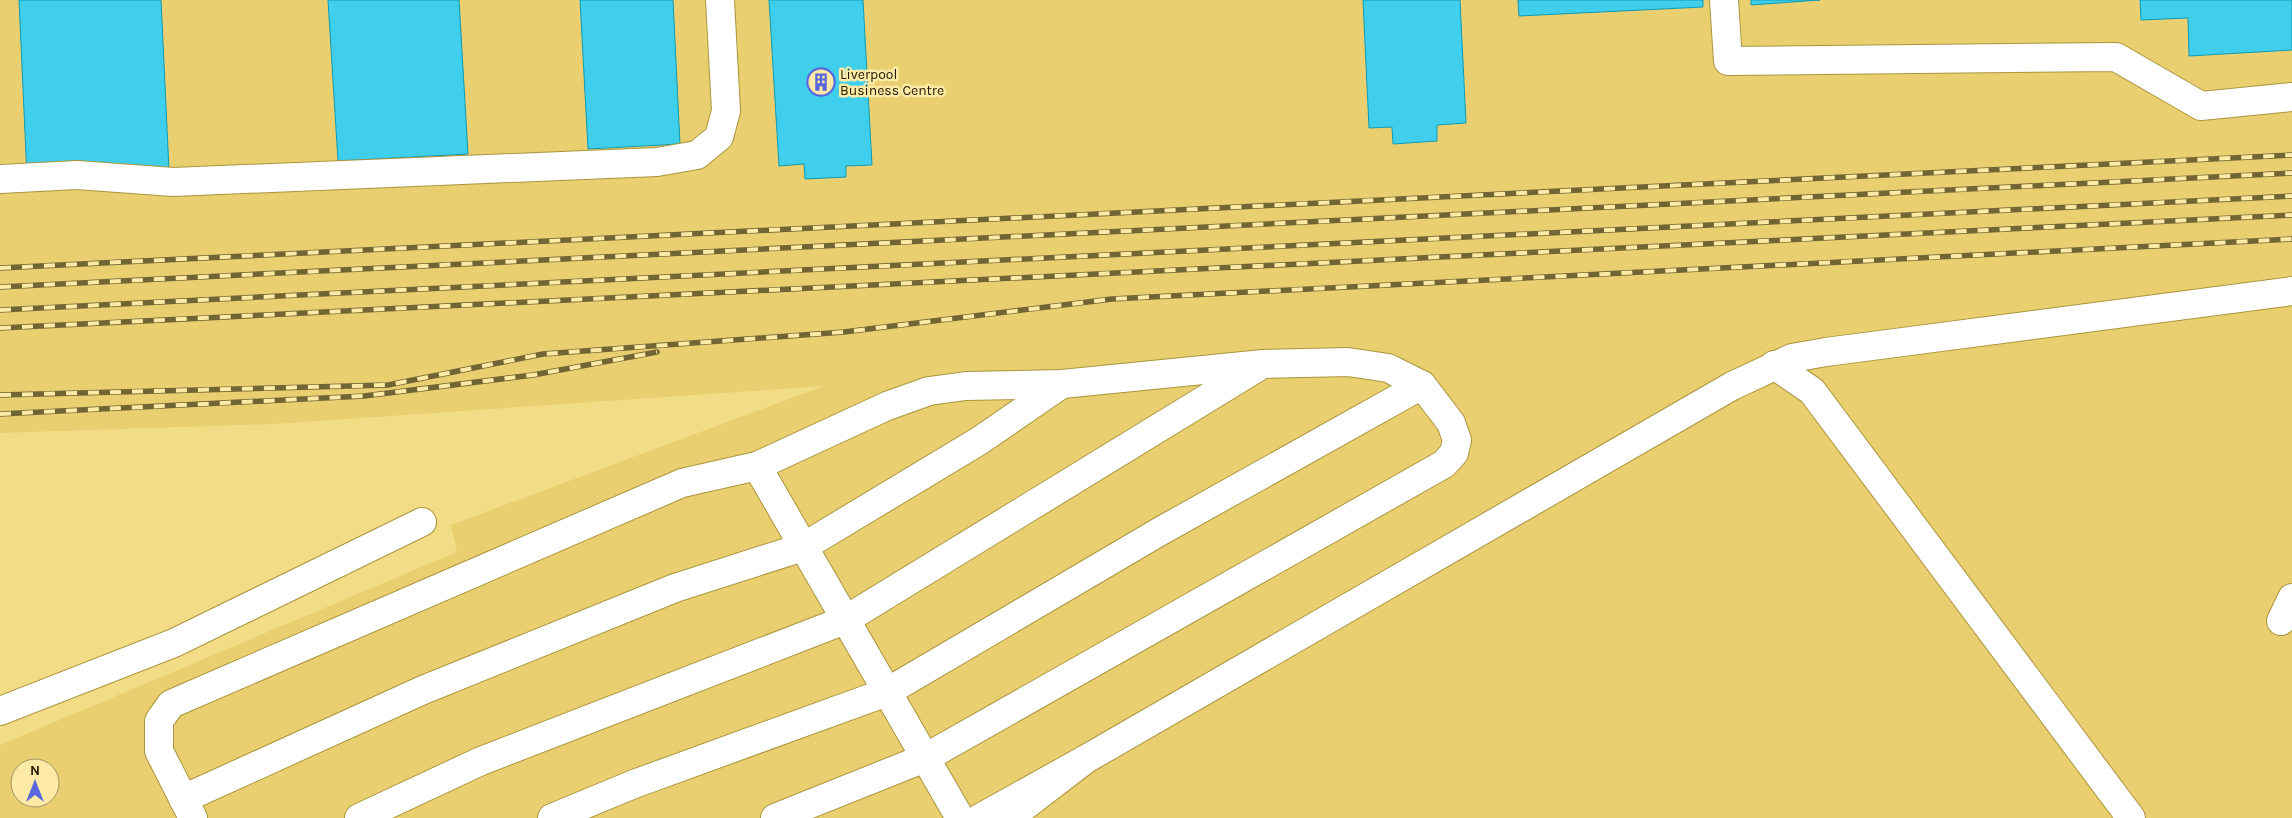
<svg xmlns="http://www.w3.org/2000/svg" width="2292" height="818" viewBox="0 0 2292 818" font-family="Karla,sans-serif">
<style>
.built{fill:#e9cf6f;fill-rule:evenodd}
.building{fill:#3fceec;stroke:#109bb4}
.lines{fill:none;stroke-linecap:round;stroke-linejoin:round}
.minor-casing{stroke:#ab953e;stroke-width:30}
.minor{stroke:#fff;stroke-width:28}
.rail-casing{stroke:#726534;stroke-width:5.5}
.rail{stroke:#fceaa6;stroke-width:4;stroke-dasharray:11;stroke-linecap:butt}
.labels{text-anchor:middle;stroke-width:5;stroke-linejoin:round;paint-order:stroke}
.poi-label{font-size:14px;fill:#201900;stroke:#fceaa6;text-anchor:start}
</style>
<rect width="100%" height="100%" fill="#f3dc86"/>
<!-- built -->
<path class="built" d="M0,0H2292V818H0V745L457,552L451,525L824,386L275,424L0,433ZM20,768H50V798H20Z"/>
<!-- building -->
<g class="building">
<path d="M19,0H161L169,170L27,177Z"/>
<path d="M328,0H459L468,154L338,161Z"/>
<path d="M580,0H673L680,144L588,149Z"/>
<path d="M769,0H863L872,165L846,166V177L805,179L804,164L779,166Z"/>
<path d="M1363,0H1460L1466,123L1437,125V141L1393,144L1392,127L1369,128Z"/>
<path d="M1518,0H1703V7L1519,16Z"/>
<path d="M1751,0H1820L1751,5Z"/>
<path d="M2140,0H2292V50L2189,56L2188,18L2141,20Z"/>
</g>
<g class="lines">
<!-- minor casing -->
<g class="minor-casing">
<g id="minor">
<path d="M1724,0L1728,61L2116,57L2201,106L2292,97"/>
<path d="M0,179L77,175L173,182L657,162L697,155L719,137L726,111L720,0"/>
<path d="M1774,365L1812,391L2131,818"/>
<path d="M757,466L960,818"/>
<path d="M2281,621L2292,598"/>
<path d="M0,711L174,643L422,522"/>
<path d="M1086,759L1732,386L1792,358L1826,352L2292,291"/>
<path d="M183,799L423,690L675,588L803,547L979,441L1062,384"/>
<path d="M193,818L159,751V721L171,704L682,483L757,466L887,406L929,391L966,386L1062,384L1263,364L1348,362L1388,368L1422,385L1451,423L1457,440L1454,453L1444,464L925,758L775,818"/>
<path d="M359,818L481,761L845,620L1258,367"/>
<path d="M552,818L634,784L887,692L1159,532L1422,385"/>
<path d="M980,818L1086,759L1009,818"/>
</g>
</g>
<!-- minor -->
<use href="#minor" class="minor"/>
<!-- rail casing -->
<g class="rail-casing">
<g id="rail">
<path d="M0,268L2292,155"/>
<path d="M0,287L2292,173"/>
<path d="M0,310L2292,196"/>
<path d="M0,328L2292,215"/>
<path d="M0,395L388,385L543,354L844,332L1112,299L2292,239"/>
<path d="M0,414L364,396L533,375L657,352"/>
</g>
</g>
<!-- rail -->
<use href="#rail" class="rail"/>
</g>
<!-- icons -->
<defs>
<g id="building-ring" transform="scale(1.4375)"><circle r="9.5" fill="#fceaa6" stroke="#5a66dd" stroke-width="1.5"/><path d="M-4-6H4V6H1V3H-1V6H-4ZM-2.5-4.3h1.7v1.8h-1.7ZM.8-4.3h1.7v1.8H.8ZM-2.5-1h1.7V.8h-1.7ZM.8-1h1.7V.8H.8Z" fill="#5a66dd"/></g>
</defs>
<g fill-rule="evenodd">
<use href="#building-ring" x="821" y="82"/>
</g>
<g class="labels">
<!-- poi labels -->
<g class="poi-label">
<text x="840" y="79">Liverpool<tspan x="840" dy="16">Business Centre</tspan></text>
</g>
</g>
<!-- north arrow -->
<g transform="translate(35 783)"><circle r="24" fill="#fceaa6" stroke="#a49664"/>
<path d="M0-4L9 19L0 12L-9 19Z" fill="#5a66dd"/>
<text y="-8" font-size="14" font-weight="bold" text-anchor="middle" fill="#201900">N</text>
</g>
</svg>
